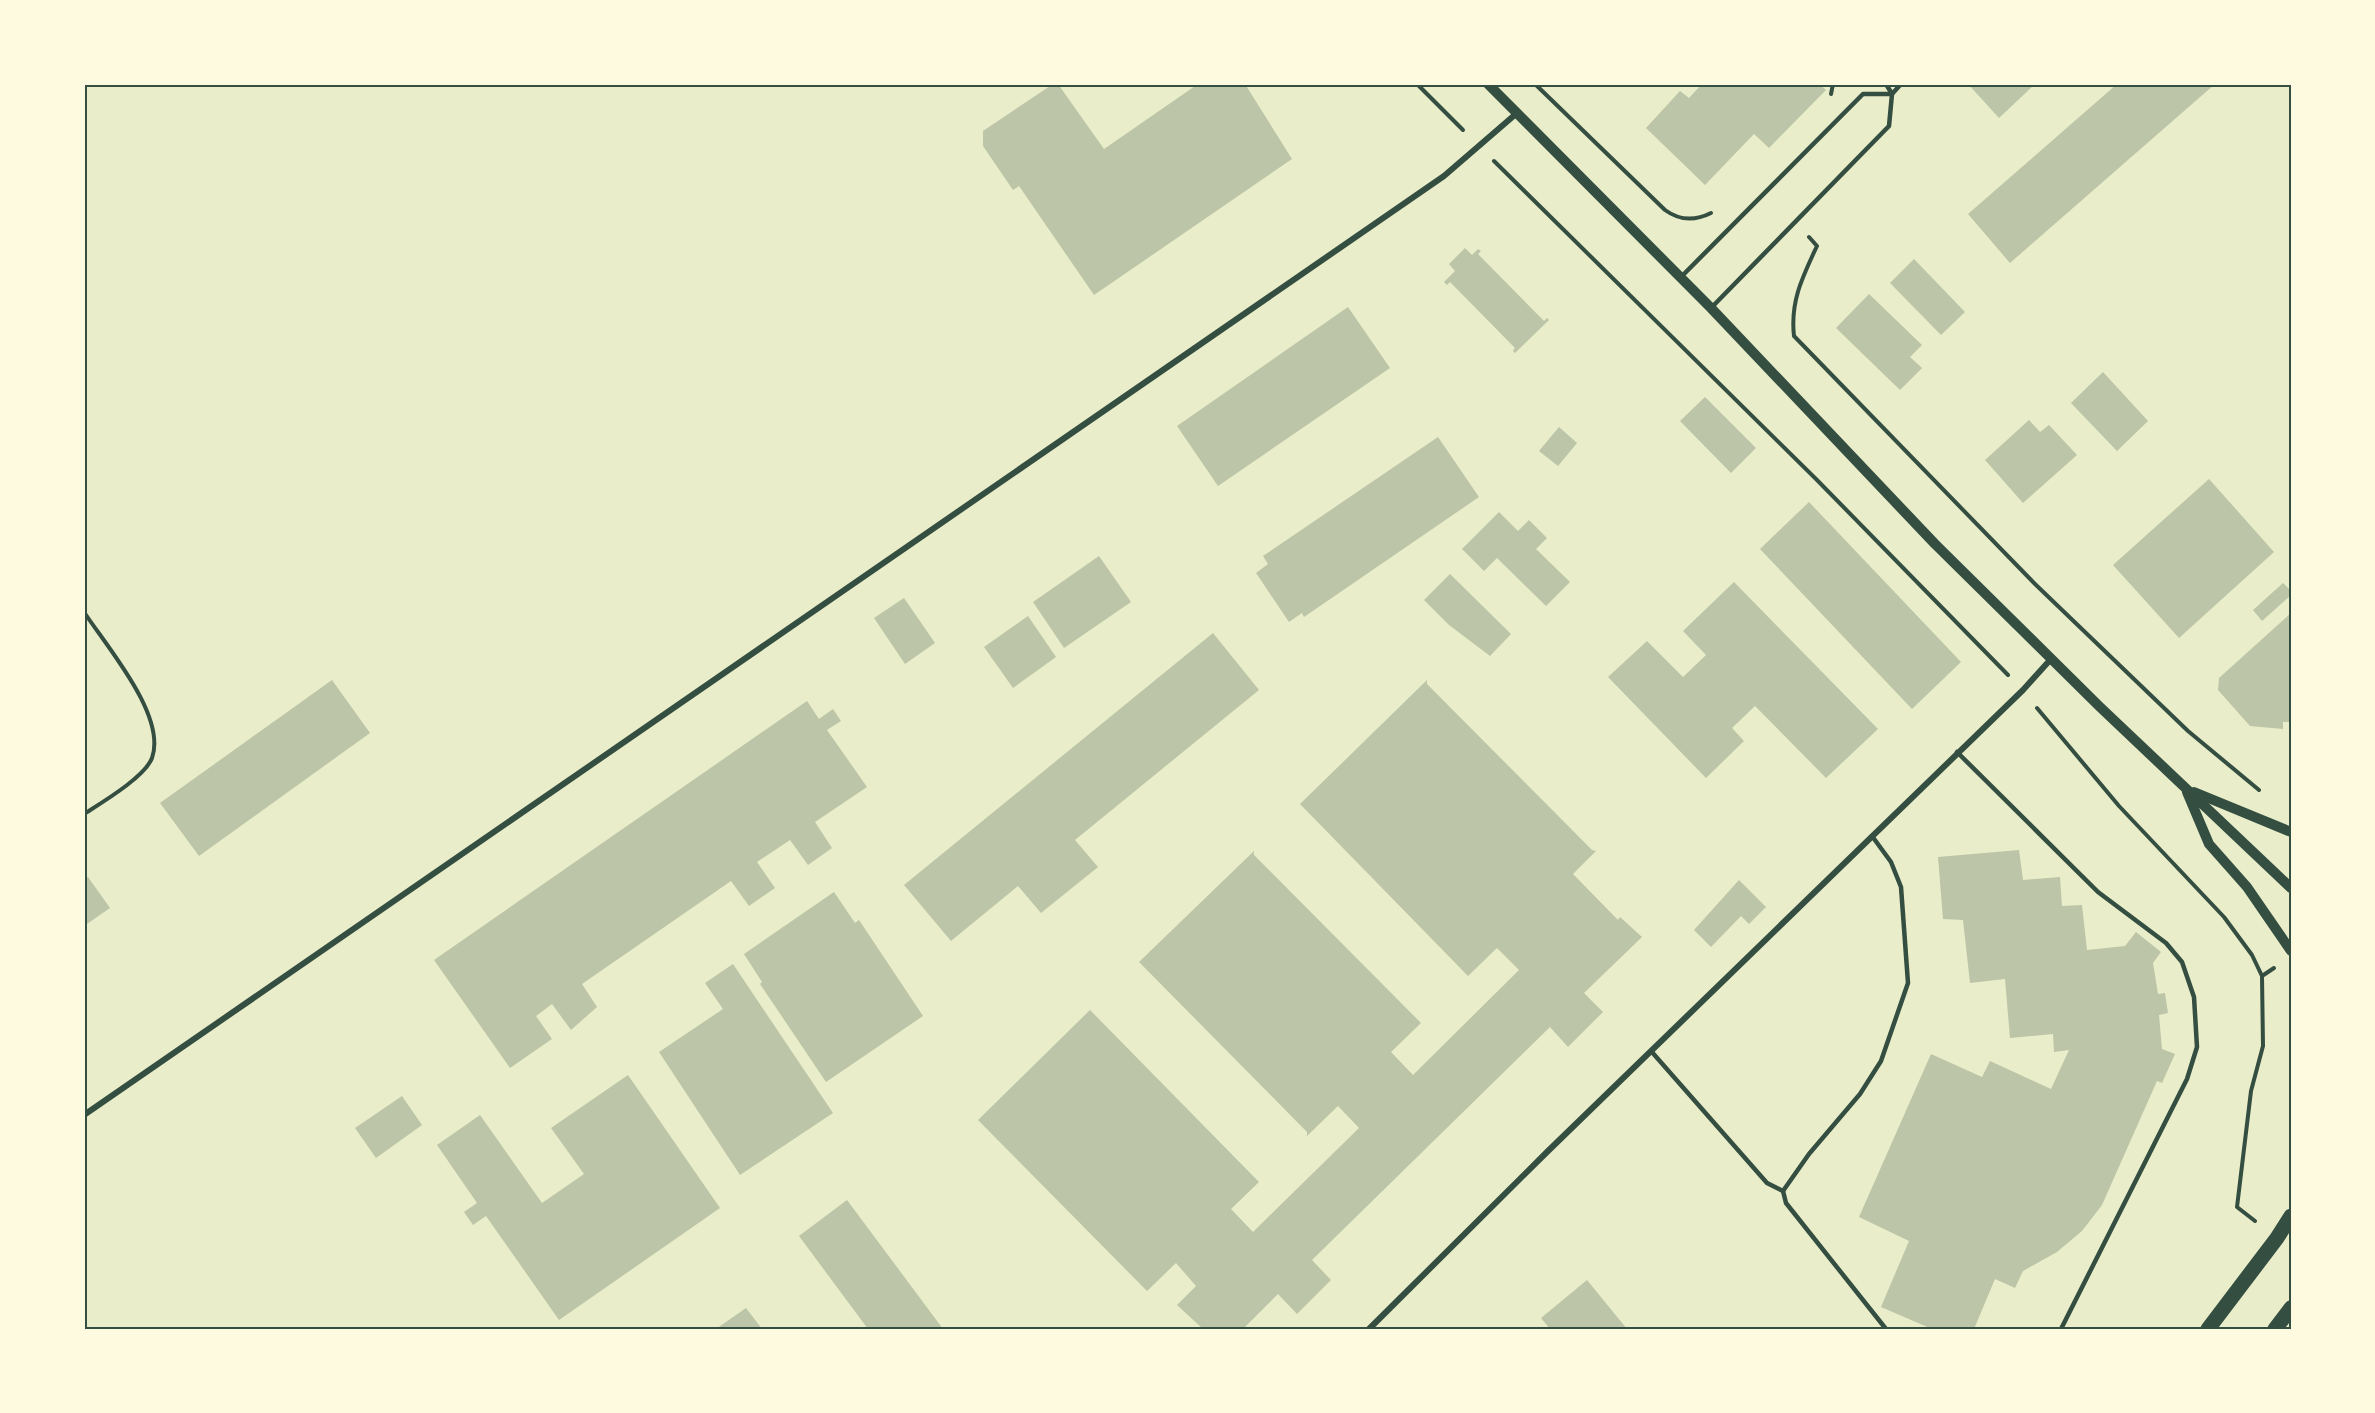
<svg xmlns="http://www.w3.org/2000/svg" width="2375" height="1413" viewBox="0 0 2375 1413" font-family="Cabin,sans-serif">
<style>
.building{fill:#bcc5a7}
.lines{fill:none;stroke-linecap:round;stroke-linejoin:round}
.path{stroke:#344e41;stroke-width:4}
.service{stroke:#344e41;stroke-width:4.5}
.minor{stroke:#344e41;stroke-width:6}
.tertiary{stroke:#344e41;stroke-width:10}
.primary{stroke:#344e41;stroke-width:15}
.neatline{fill:none;stroke:#344e41;stroke-width:2}
</style>
<rect width="100%" height="100%" fill="#e9edc9"/>
<!-- building -->
<g class="building">
<path d="M1053,84H1058L1104,149L1198,84H1245L1292,159L1094,295L1019,186L1013,190L983,146V131Z"/>
<path d="M1702,84H1819L1826,90L1769,148L1754,134L1705,185L1646,128L1680,91L1689,98Z"/>
<path d="M1968,84H2035L1999,118Z"/>
<path d="M2117,84H2215L2010,263L1968,214Z"/>
<path d="M1465,248L1472,255L1478,249L1481,251L1478,254L1544,321L1547,318L1549,320L1515,353L1513,351L1515,348L1450,282L1447,285L1444,282L1455,271L1449,264Z"/>
<path d="M1914,259L1965,312L1941,335L1890,283Z"/>
<path d="M1869,294L1922,345L1910,357L1922,368L1900,390L1836,328Z"/>
<path d="M1348,307L1390,368L1218,486L1177,426Z"/>
<path d="M2103,372L2148,421L2117,451L2071,403Z"/>
<path d="M1705,397L1756,448L1731,473L1680,421Z"/>
<path d="M2029,420L2040,432L2049,425L2077,455L2023,503L1985,460Z"/>
<path d="M1559,427L1577,443L1558,466L1539,451Z"/>
<path d="M1438,437L1479,497L1304,617L1302,613L1289,622L1256,573L1268,564L1263,556Z"/>
<path d="M2209,479L2274,552L2179,638L2113,565Z"/>
<path d="M1809,502L1961,662L1912,709L1760,549Z"/>
<path d="M1499,512L1518,531L1529,520L1547,538L1536,549L1570,582L1546,606L1497,558L1484,571L1462,549Z"/>
<path d="M1099,556L1131,602L1064,648L1033,602Z"/>
<path d="M1450,574L1511,634L1490,656L1449,625L1424,600Z"/>
<path d="M1734,582L1878,729L1826,778L1755,706L1732,728L1744,741L1706,778L1608,677L1647,641L1683,677L1706,655L1683,631Z"/>
<path d="M2283,583L2291,591V595L2262,621L2253,610Z"/>
<path d="M904,598L935,643L905,664L874,618Z"/>
<path d="M2291,613V722H2283V729L2250,726L2218,690L2219,678Z"/>
<path d="M1028,616L1056,657L1013,688L984,647Z"/>
<path d="M1213,633L1259,690L1075,840L1098,867L1041,913L1018,886L951,941L904,885Z"/>
<path d="M332,680L370,733L199,856L160,803Z"/>
<path d="M1427,680V684L1592,850L1596,851L1573,874L1618,920L1620,917L1642,937L1584,993L1603,1012L1568,1047L1550,1027L1312,1260L1331,1280L1297,1314L1278,1294L1243,1329H1203L1177,1305L1196,1286L1176,1263L1147,1291L978,1120L1090,1010L1259,1182L1231,1209L1253,1232L1359,1128L1338,1106L1307,1136V1132L1139,962L1254,851V855L1421,1023L1391,1052L1413,1075L1519,970L1497,948L1468,976L1300,804Z"/>
<path d="M807,701L819,719L833,709L841,721L827,730L867,787L815,822L832,848L808,865L790,840L757,862L775,888L749,906L731,881L582,984L597,1007L571,1030L552,1004L536,1016L552,1039L510,1068L434,960Z"/>
<path d="M2019,850L2023,880L2060,877L2062,906L2082,905L2087,950L2125,946L2136,932L2161,952L2153,963L2158,994L2165,993L2168,1013L2159,1015L2162,1049L2175,1054L2162,1083L2157,1081L2102,1205L2082,1231L2057,1252L2023,1271L2015,1288L1995,1279L1974,1329H1932L1881,1307L1909,1241L1859,1217L1931,1054L1982,1077L1990,1061L2051,1089L2069,1050L2054,1052L2053,1034L2010,1038L2005,979L1970,983L1963,920L1943,919L1938,857Z"/>
<path d="M88,877L110,908L84,926V879Z"/>
<path d="M1739,880L1766,907L1749,924L1741,916L1711,947L1694,930Z"/>
<path d="M834,892L855,923L859,920L923,1016L826,1082L760,984L762,982L744,954Z"/>
<path d="M733,964L833,1113L740,1175L659,1052L723,1009L705,983Z"/>
<path d="M628,1075L720,1208L559,1320L486,1216L473,1225L464,1212L477,1203L437,1145L480,1115L542,1203L584,1174L551,1128Z"/>
<path d="M402,1096L422,1125L376,1158L355,1128Z"/>
<path d="M847,1200L943,1329H868L799,1236Z"/>
<path d="M1587,1280L1627,1329H1550L1541,1318Z"/>
<path d="M746,1308L762,1329H716Z"/>
</g>
<g class="lines">
<!-- path -->
<g class="path">
<path d="M1417,84L1463,130"/>
<path d="M1535,84L1665,210C1680,221 1695,221 1711,213"/>
<path d="M1831,94L1833,84"/>
<path d="M1494,161L1817,480L2008,675"/>
<path d="M1809,237L1817,246C1803,276 1790,301 1794,336L2035,584L2188,731L2259,790"/>
<path d="M84,612C107,647 167,716 152,758C145,777 101,803 84,814"/>
<path d="M2037,708L2119,806L2224,917L2252,955L2262,976L2263,1046L2251,1091L2237,1207L2255,1221"/>
<path d="M2262,976L2274,968"/>
</g>
<!-- service -->
<g class="service">
<path d="M1681,277L1863,94H1892L1901,84"/>
<path d="M1712,307L1889,126L1892,94L1886,84"/>
<path d="M1957,752L2098,892L2166,943L2182,962L2194,997L2197,1047L2187,1079L2061,1329"/>
<path d="M1872,836L1891,862L1901,887L1908,983L1881,1061L1860,1094L1809,1154L1783,1191L1786,1203L1886,1329"/>
<path d="M1651,1051L1767,1183L1783,1191"/>
</g>
<!-- minor -->
<g class="minor">
<path d="M84,1115L1444,176L1517,113"/>
<path d="M1369,1329L1548,1151L2023,690L2051,659"/>
</g>
<!-- tertiary -->
<g class="tertiary">
<path d="M1488,84L1711,308L1935,544L2100,707L2291,888"/>
<path d="M2187,792L2209,844L2247,887L2291,951"/>
<path d="M2194,792L2291,832"/>
</g>
<!-- primary -->
<g class="primary">
<path d="M2208,1329L2277,1238L2291,1216"/>
<path d="M2275,1329L2291,1308"/>
</g>
</g>
<!-- border -->
<rect width="2375" height="1413" fill="none" stroke="#fefae0" stroke-width="171"/>
<rect x="86" y="86" width="2204" height="1242" class="neatline"/>
</svg>
